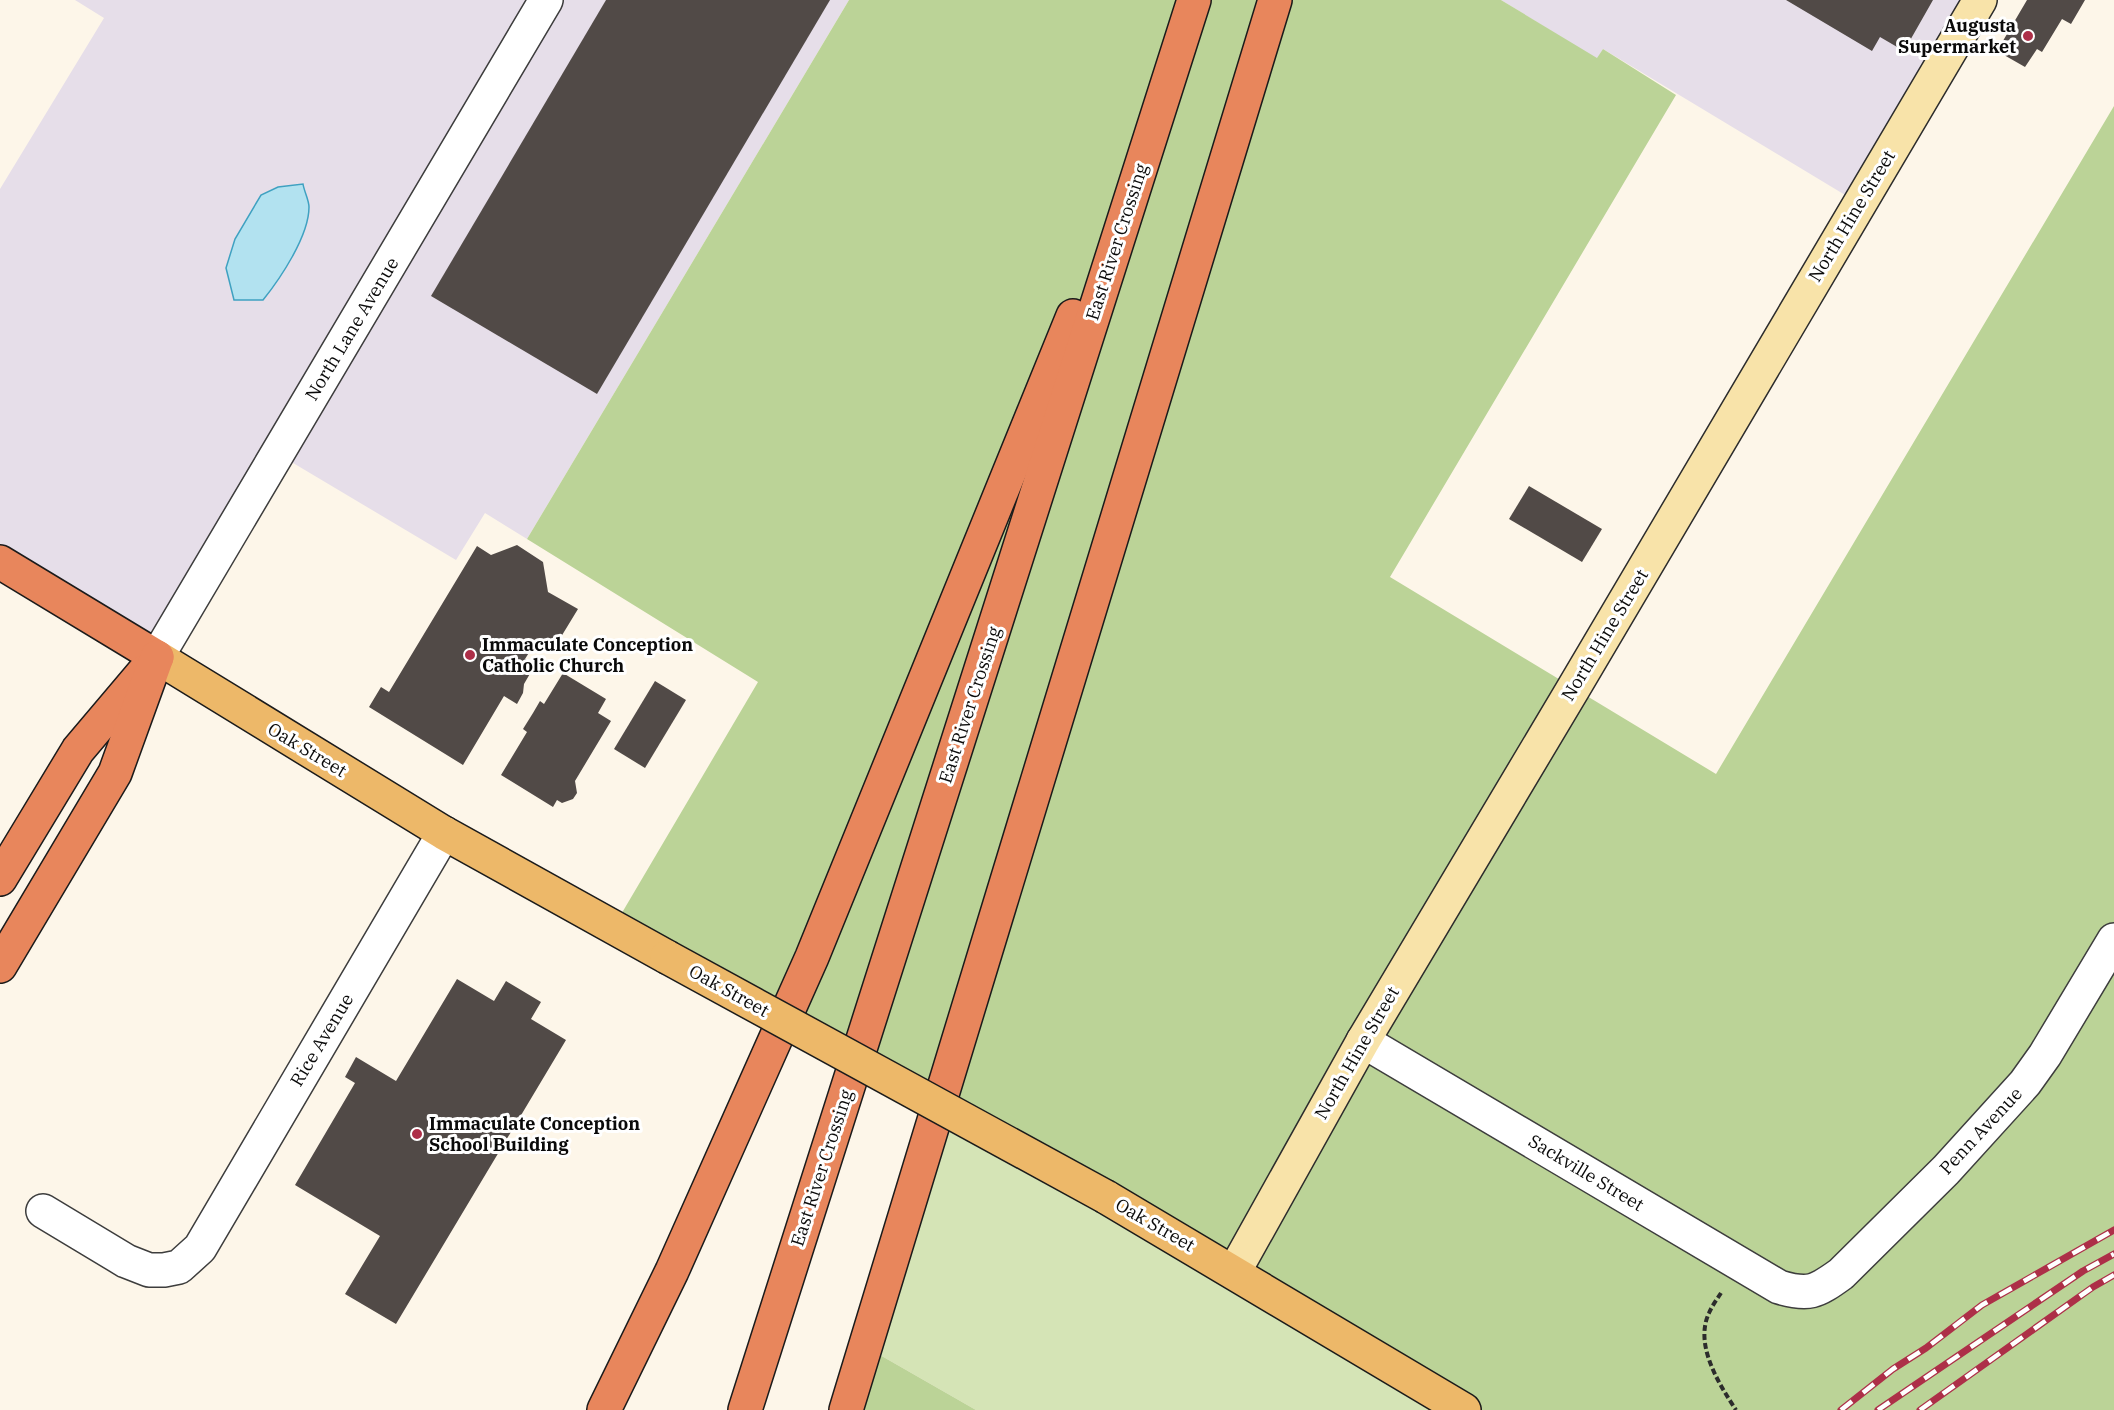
<svg xmlns="http://www.w3.org/2000/svg" width="2114" height="1410" viewBox="0 0 2114 1410" font-family="'IBM Plex Serif',serif">
<style>
.industrial{fill:#e6dee9}
.green{fill:#d5e4b6}
.forest{fill:#bbd397}
.water{fill:#b2e2f0;stroke:#3fa1c1;stroke-width:1.5}
.building{fill:#514a47}
.lines{fill:none;stroke-linecap:round;stroke-linejoin:round}
.street-casing{stroke:#3d3d3d;stroke-width:36}
.secondary-casing{stroke:#2c2c2c;stroke-width:36}
.primary-casing{stroke:#1b1b1b;stroke-width:36}
.highway-casing{stroke:#1b1b1b;stroke-width:36}
.path{stroke:#2c2c2c;stroke-width:4;stroke-dasharray:6 3;stroke-linecap:butt}
.street{stroke:#fff;stroke-width:33}
.secondary{stroke:#f8e3a9;stroke-width:33}
.primary{stroke:#edb869;stroke-width:33}
.highway{stroke:#e8865c;stroke-width:33}
.rail-casing{stroke:#ad2f48;stroke-width:7}
.rail{stroke:#fff;stroke-width:4.5;stroke-dasharray:14;stroke-linecap:butt}
.primary-bridge-casing{stroke:#1b1b1b;stroke-width:36;stroke-linecap:butt}
.primary-bridge{stroke:#edb869;stroke-width:33}
.poi-dot{fill:#ad2f48;stroke:#fff;stroke-width:2}
.labels{text-anchor:middle;stroke-width:6;stroke-linejoin:round;paint-order:stroke}
.poi-label{font-size:18px;font-weight:bold;fill:#0a0a0a;stroke:#fff;text-anchor:start}
.street-label{font-size:18px;fill:#0a0a0a;stroke:#fff}
</style>
<rect width="100%" height="100%" fill="#fdf6e9"/>
<!-- industrial -->
<g class="industrial">
<path d="M75,0H849L527,539L485,513L456,560L278,454L157,657L0,561V189L104,18Z"/>
<path d="M1501,0H1980L1860,204L1603,49L1597,59Z"/>
</g>
<!-- green -->
<path class="green" d="M941,1102L1452,1410H976L866,1347Z"/>
<!-- forest -->
<g class="forest">
<path d="M849,0H1501L1597,58L1603,49L1676,95L1390,577L1716,774L2114,106V1410H1452L613,928L758,682L527,539Z"/>
<path d="M866,1347L976,1410H846Z"/>
</g>
<!-- water -->
<path class="water" d="M303,184C304,191 309,200 309,207C309,236 280,279 263,300H234L226,268L235,239L261,195L278,187Z"/>
<!-- building -->
<g class="building">
<path d="M606,0H830L597,394L431,296Z"/>
<path d="M1786,0H1933L1904,51L1880,37L1872,51Z"/>
<path d="M2027,0H2085L2071,24L2062,19L2042,52L2037,49L2025,67L1997,51Z"/>
<path d="M1529,486L1602,529L1582,562L1509,519Z"/>
<path d="M517,545L543,562L548,592L578,609L553,650L537,640L525,659L535,665L524,684L523,693L517,704L504,696L463,765L369,707L381,687L389,692L477,546L491,555Z"/>
<path d="M563,673L606,699L598,713L611,721L575,781L577,793L573,799L562,803L557,800L553,807L501,775L527,732L523,729L533,713L540,701L544,704Z"/>
<path d="M655,681L686,700L645,768L614,749Z"/>
<path d="M457,979L494,1001L506,981L541,1002L531,1019L566,1040L396,1324L345,1294L380,1236L295,1185L355,1083L345,1077L356,1057L396,1081Z"/>
</g>
<g class="lines">
<!-- street casing -->
<g class="street-casing">
<g id="street">
<path d="M157,657L546,0"/>
<path d="M1363,1041L1779,1287C1809,1296 1816,1292 1841,1274L1946,1170L2025,1083L2045,1055L2114,940"/>
<path d="M43,1211L126,1261L149,1270H164L179,1267L200,1248L444,833"/>
</g>
</g>
<!-- secondary casing -->
<g class="secondary-casing">
<path id="secondary" d="M1234,1272L1363,1041L1573,689L1980,0"/>
</g>
<!-- primary casing -->
<g class="primary-casing">
<g id="primary">
<path d="M157,657L444,833L667,957"/>
<path d="M1106,1197L1464,1410"/>
</g>
</g>
<!-- highway casing -->
<g class="highway-casing">
<g id="highway">
<path d="M0,562L157,657"/>
<path d="M0,879L78,750L144,672"/>
<path d="M0,966L115,773L157,657"/>
<path d="M604,1410L672,1271L812,957L1073,316"/>
<path d="M745,1410L1194,0"/>
<path d="M846,1410L1275,0"/>
</g>
</g>
<!-- path -->
<path class="path" d="M1721,1293C1717,1299 1712,1306 1709,1313C1694,1345 1719,1384 1736,1410"/>
<!-- street -->
<use href="#street" class="street"/>
<!-- secondary -->
<use href="#secondary" class="secondary"/>
<!-- primary -->
<use href="#primary" class="primary"/>
<!-- highway -->
<use href="#highway" class="highway"/>
<!-- rail casing -->
<g class="rail-casing">
<g id="rail">
<path d="M1841,1410L1893,1369L1926,1348L1982,1305L2114,1230"/>
<path d="M1878,1410L2083,1271L2114,1254"/>
<path d="M1920,1410L2093,1287L2114,1275"/>
</g>
</g>
<!-- rail -->
<use href="#rail" class="rail"/>
<!-- primary-bridge casing -->
<g class="primary-bridge-casing">
<path id="primary-bridge" d="M667,957L1106,1197"/>
</g>
<!-- primary-bridge -->
<use href="#primary-bridge" class="primary-bridge"/>
</g>
<!-- markers -->
<g class="poi-dot">
<circle cx="2028" cy="36" r="6"/>
<circle cx="470" cy="655" r="6"/>
<circle cx="417" cy="1134" r="6"/>
</g>
<g class="labels">
<!-- poi labels -->
<g class="poi-label">
<text x="2016" y="32" text-anchor="end">Augusta<tspan x="2016" dy="21">Supermarket</tspan></text>
<text x="482" y="651">Immaculate Conception<tspan x="482" dy="21">Catholic Church</tspan></text>
<text x="429" y="1130">Immaculate Conception<tspan x="429" dy="21">School Building</tspan></text>
</g>
<!-- street labels -->
<g class="street-label">
<text transform="translate(1852 216) rotate(-59)" y="6">North Hine Street</text>
<text transform="translate(1117 242) rotate(-72)" y="6">East River Crossing</text>
<text transform="translate(352 329) rotate(-59)" y="6">North Lane Avenue</text>
<text transform="translate(1605 635) rotate(-59)" y="6">North Hine Street</text>
<text transform="translate(970 705) rotate(-72)" y="6">East River Crossing</text>
<text transform="translate(307 750) rotate(31)" y="6">Oak Street</text>
<text transform="translate(729 991) rotate(29)" y="6">Oak Street</text>
<text transform="translate(322 1040) rotate(-59)" y="6">Rice Avenue</text>
<text transform="translate(1357 1053) rotate(-60)" y="6">North Hine Street</text>
<text transform="translate(1981 1131) rotate(-47)" y="6">Penn Avenue</text>
<text transform="translate(822 1168) rotate(-72)" y="6">East River Crossing</text>
<text transform="translate(1586 1173) rotate(31)" y="6">Sackville Street</text>
<text transform="translate(1155 1225) rotate(30)" y="6">Oak Street</text>
</g>
</g>
</svg>
